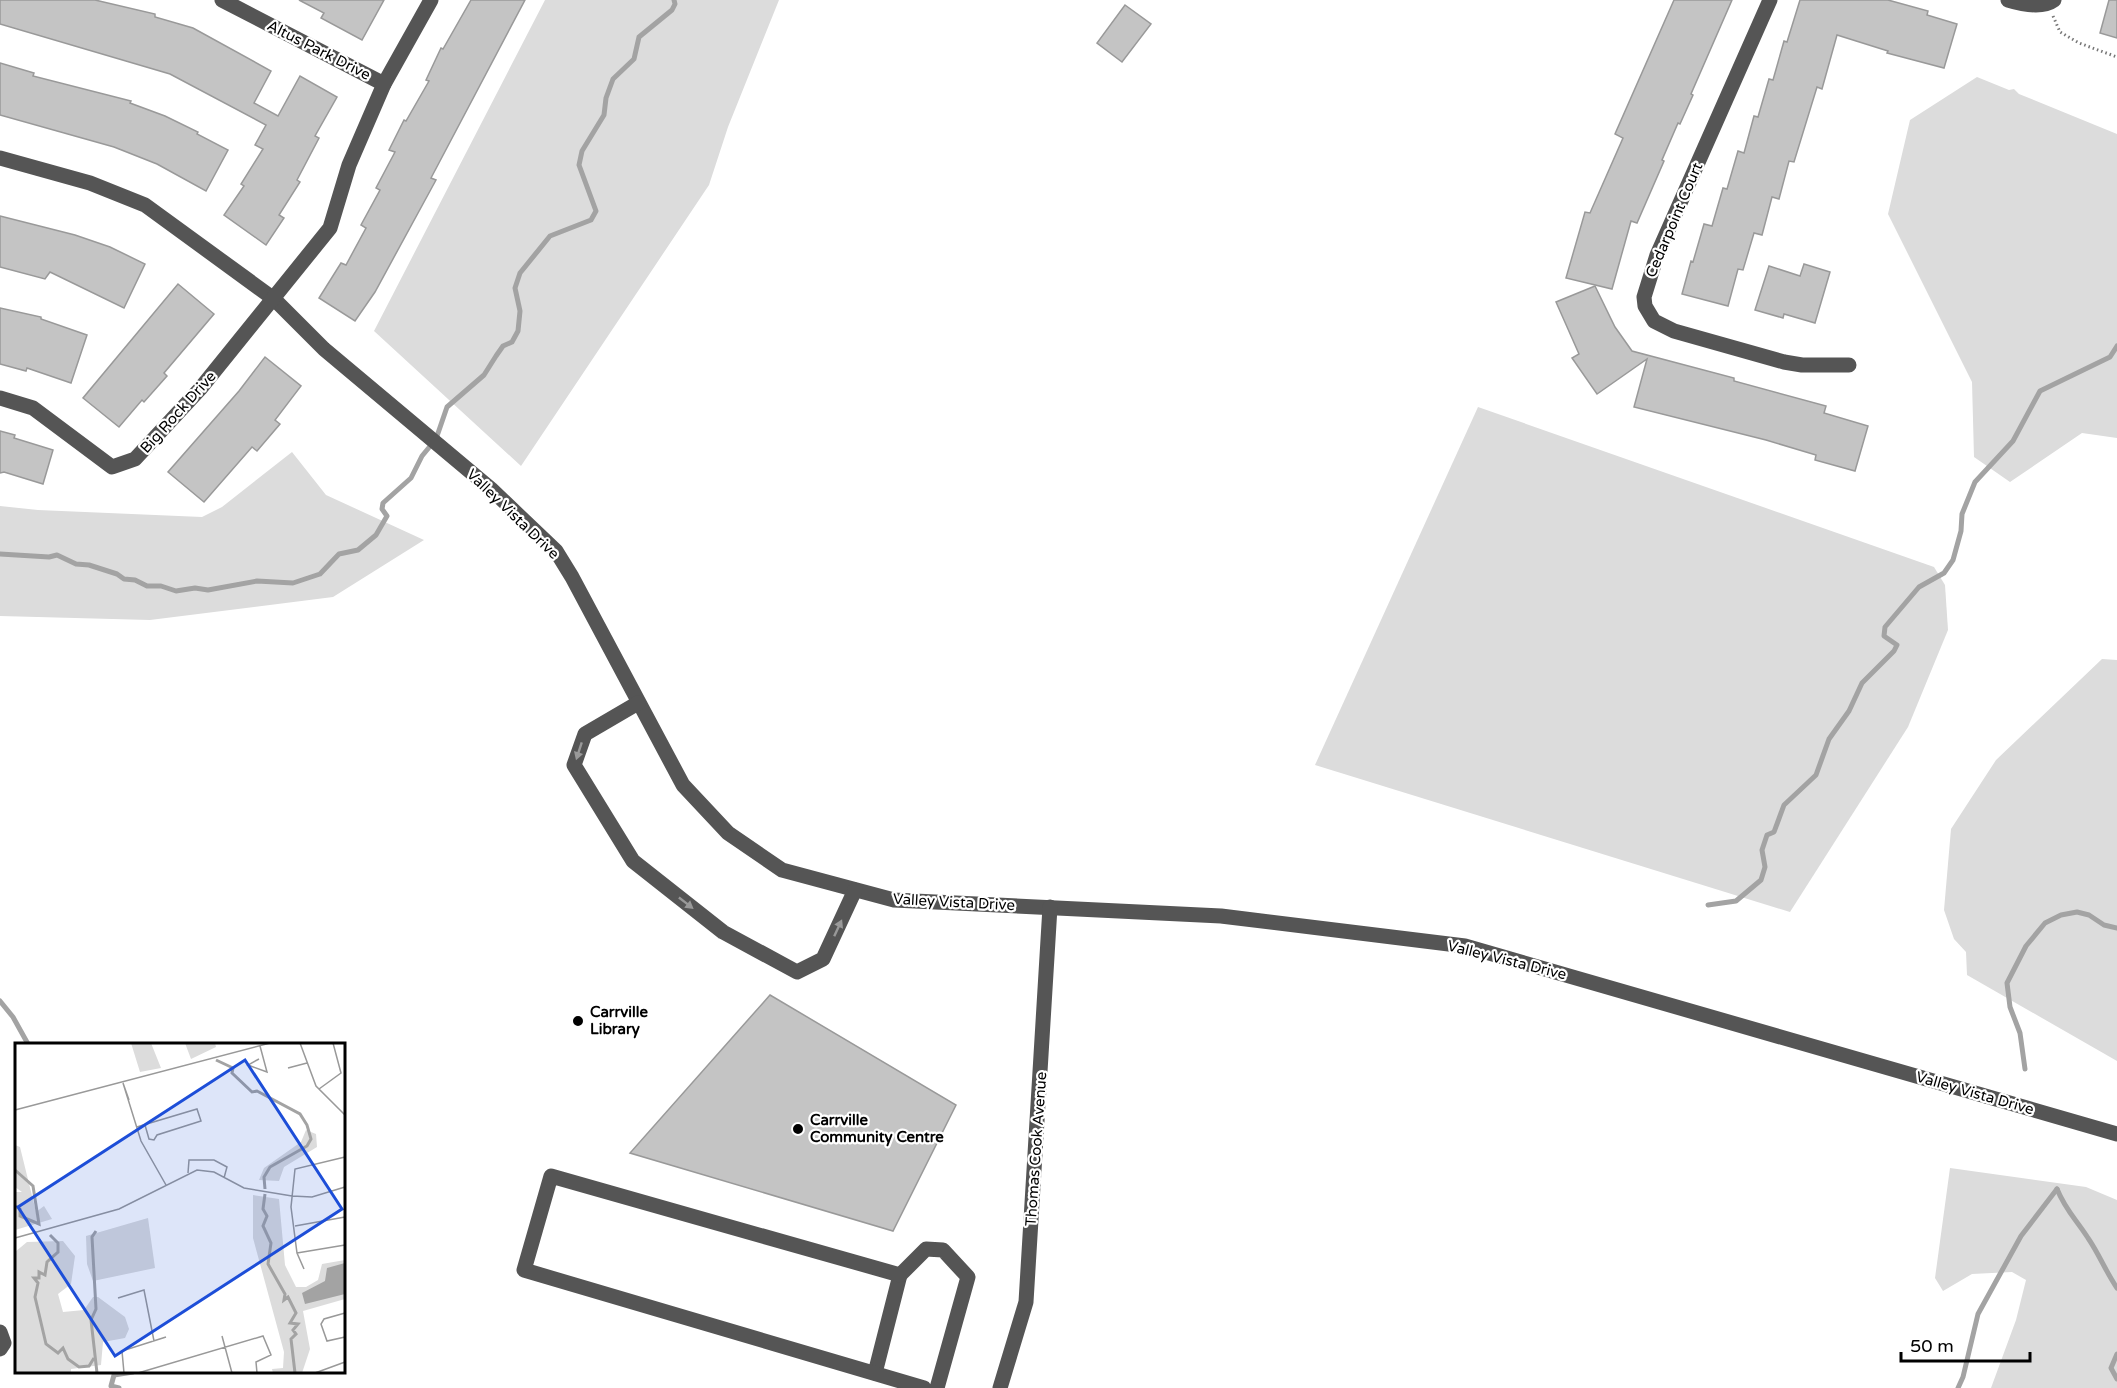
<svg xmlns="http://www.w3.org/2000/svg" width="2117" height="1388" viewBox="0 0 2117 1388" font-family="'Varela Round',sans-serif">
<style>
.green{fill:#dcdcdc}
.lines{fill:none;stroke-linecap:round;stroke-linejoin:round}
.stream{stroke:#a3a3a3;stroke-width:5}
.building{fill:#c4c4c4;stroke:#999;stroke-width:1.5}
.path{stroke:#777;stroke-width:3;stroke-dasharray:1.5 3;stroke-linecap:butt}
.minor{stroke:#555;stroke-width:15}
.oneway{fill:#999}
.poi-dot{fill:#000;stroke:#fff;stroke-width:2}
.labels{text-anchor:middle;stroke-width:4.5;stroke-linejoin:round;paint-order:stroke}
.street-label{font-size:15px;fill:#000;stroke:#fff}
.poi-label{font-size:15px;font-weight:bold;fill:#000;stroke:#fff;text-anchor:start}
.inset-river{fill:none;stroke:#a3a3a3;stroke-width:3}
.inset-road{fill:none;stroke:#999;stroke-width:1.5}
.view{fill:#1d4ed8;fill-opacity:0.15;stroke:#1d4ed8;stroke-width:3}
.inset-edge{fill:none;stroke:#000;stroke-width:3}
</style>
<rect width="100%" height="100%" fill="#fff"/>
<!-- green -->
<g class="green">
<path d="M545,0H779L728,127L709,185L521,466L374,331Z"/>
<path d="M1977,77L2009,90L2014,89L2019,94L2117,134V438L2082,433L2010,482L1974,457L1972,382L1888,214L1910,120Z"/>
<path d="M1478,407L1934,567L1945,585L1948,630L1908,727L1790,912L1315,765Z"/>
<path d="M292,452L326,495L424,540L333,597L150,620L0,616V506L38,510L202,517L222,507Z"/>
<path d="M2102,659L2117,660V1061L1967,975L1966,952L1954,939L1944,910L1951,829L1996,760Z"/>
<path d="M1950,1168L2086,1187L2117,1200V1388H1991L2016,1320L2026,1280L2012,1272L1972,1274L1943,1291L1935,1278Z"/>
</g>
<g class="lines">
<!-- stream -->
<g class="stream">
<path d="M0,554L49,557L57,555L76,564L89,565L117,574L124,579L135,580L147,586H161L176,591L195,588L208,590L257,581L293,583L320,574L339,554L358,550L376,535L387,516L382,509L383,503L411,478L422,456L436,439L447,407L484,375L496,356L503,346L512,342L518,331L520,311L515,288L520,273L550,236L591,220L596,211L579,165L582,151L604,115L606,98L613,79L634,59L639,37L672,10L675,4L674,0"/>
<path d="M1708,905L1736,901L1761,880L1765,867L1762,850L1767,835L1774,832L1784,805L1816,775L1829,739L1849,711L1862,683L1894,651L1897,645L1884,636L1885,627L1919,587L1944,573L1953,560L1961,531L1962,514L1975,482L2013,441L2040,391L2110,357L2117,346"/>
<path d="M0,1001L13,1017L28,1044"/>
<path d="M2025,1069L2020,1033L2010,1007L2007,983L2026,946L2045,923L2061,915L2077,912L2089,915L2104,925L2117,928"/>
<path d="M2057,1189C2066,1211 2076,1219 2088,1238C2099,1254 2106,1272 2117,1288"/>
<path d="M2117,1354L2111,1368L2117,1379"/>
<path d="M119,1388L111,1386L114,1375L133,1372"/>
<path d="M1958,1388L1963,1377L1978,1314L2021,1236L2057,1189"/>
</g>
</g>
<!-- building -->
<g class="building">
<path d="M0,0H95L155,14V17L193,28L271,71L254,103L278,116L300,76L337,97L315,136L319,138L297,180L300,182L279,215L284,218L266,245L224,215L244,186L241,184L263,149L255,145L266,125L170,74L0,24Z"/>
<path d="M299,0H384L362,40L321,18L324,13Z"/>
<path d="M471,0H525L431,178L436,180L375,292L355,321L319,298L341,263L346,265L366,228L361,225L380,190L376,188L395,152L389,150L404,120L406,121L429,81L426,80L441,48L443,49Z"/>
<path d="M1674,0H1732L1691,94L1693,95L1680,124L1678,123L1662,160L1664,161L1637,223L1631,221L1612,289L1566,278L1585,212L1590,213L1623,138L1615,134Z"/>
<path d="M1800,0H1888L1928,11L1927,15L1957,24L1944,68L1887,53L1888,51L1837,35L1822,89L1817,87L1794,162L1789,161L1779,199L1772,197L1762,235L1754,233L1743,270L1738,269L1728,306L1682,294L1691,261L1693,262L1704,224L1712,226L1723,188L1727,189L1738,151L1744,153L1754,116L1758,117L1769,79L1773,80L1784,41L1787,42Z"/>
<path d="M2109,0H2117V38L2100,33Z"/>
<path d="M1125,5L1151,24L1122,62L1097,43Z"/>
<path d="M0,63L34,73L33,76L131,101L130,103L165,116L198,132L197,134L228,150L206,191L157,164L114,147L0,115Z"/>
<path d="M0,216L75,235L110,247L145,264L124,308L50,272L45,279L0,267Z"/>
<path d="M1804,264L1830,272L1815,323L1784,314L1783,318L1755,310L1769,266L1800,276Z"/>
<path d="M178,284L214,314L164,373L167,376L144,402L142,400L119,427L83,398Z"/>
<path d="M1595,286L1615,327L1632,351L1734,378V381L1826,406L1824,413L1868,426L1855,471L1815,460L1816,455L1766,440L1634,407L1647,359L1597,394L1572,358L1579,354L1556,302Z"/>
<path d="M0,308L41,317V319L87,335L71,383L27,368L26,371L0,364Z"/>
<path d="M265,357L301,386L275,420L280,424L257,451L252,447L204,502L168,472L239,391Z"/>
<path d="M0,431L15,435L14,438L53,450L43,484L4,472L0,473Z"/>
<path d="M770,995L956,1105L893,1231L630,1153Z"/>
</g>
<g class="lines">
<!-- path -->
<path class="path" d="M2053,16L2060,32L2079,43L2117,57"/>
<!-- minor -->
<g class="minor">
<path d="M222,0L384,84"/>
<path d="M1770,0L1657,255L1644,297L1645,306L1654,321L1674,331L1784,362L1802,365H1849"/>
<path d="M2008,0C2021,4 2042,9 2054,0"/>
<path d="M0,158L90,183L145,205L274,299L324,349L491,489L556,551L572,577L683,785L728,833L782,870L894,900L1221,916L1465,946L2117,1134"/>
<path d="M0,398L33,408L112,467L135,459L200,389L330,228L349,165L384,84L431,0"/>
<path d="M638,703L585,734L574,765L633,861L723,932L797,972L823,959L855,890"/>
<path d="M0,1332L4,1343L0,1349"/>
<path d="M875,1373L900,1275"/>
<path d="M924,1388L524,1270L551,1176L900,1275L926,1249L943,1250L968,1277L937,1388"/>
<path d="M1000,1388L1026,1302L1050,907"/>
</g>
</g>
<!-- one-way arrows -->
<defs><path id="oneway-solid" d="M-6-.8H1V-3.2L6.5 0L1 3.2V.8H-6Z" transform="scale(1.5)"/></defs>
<g class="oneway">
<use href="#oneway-solid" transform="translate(579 751) rotate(108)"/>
<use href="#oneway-solid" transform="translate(686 903) rotate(38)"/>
<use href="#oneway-solid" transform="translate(838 928) rotate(-65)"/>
</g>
<!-- markers -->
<g class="poi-dot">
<circle cx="578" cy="1021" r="6"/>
<circle cx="798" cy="1129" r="6"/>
</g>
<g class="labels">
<!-- street labels -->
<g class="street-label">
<text transform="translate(319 50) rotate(27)" y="5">Altus Park Drive</text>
<text transform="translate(1674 220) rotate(-67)" y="5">Cedarpoint Court</text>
<text transform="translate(178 412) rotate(-48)" y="5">Big Rock Drive</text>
<text transform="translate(513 514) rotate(44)" y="5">Valley Vista Drive</text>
<text transform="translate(954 902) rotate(3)" y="5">Valley Vista Drive</text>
<text transform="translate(1507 960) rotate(14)" y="5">Valley Vista Drive</text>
<text transform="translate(1975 1093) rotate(16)" y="5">Valley Vista Drive</text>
<text transform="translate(1036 1149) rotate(-86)" y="5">Thomas Cook Avenue</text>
</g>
<!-- poi labels -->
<g class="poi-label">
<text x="590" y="1017">Carrville<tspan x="590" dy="17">Library</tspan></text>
<text x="810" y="1125">Carrville<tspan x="810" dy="17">Community Centre</tspan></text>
</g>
</g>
<!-- overview -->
<g transform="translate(15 1043)">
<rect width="330" height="330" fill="#fff"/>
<path d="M116,0H136L146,25L125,29ZM170,0H200L201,4L176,16ZM291,87L301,91L302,104L269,124L264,138L244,137L249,125L286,99ZM0,102L5,104L21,169L29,163L37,176L0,187V149H7L0,144ZM238,152L264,156L270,222L281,244H291L303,237L307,221L330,217V256L288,268L295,306L287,330H258L257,326L268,325L269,309L238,195ZM133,175L140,225L78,238L72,221L71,193ZM48,198L60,213L56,241L43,251L48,269L69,267L78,254H83L110,274L114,286L110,295L88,299L86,322L56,326V330H0V209L12,199Z" fill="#dcdcdc"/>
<path d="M330,220V251L290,261L287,250L310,238L312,225Z" fill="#a3a3a3"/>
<path class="inset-river" d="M201,17L218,25L217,30L237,49L242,48L285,71L292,82L296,96L292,103L255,124L249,134L250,146M0,127L18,143L24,181L5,173V166L0,163M250,151L248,166L252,173L248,183L256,200L253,221L270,251L269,257L273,254L281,270L275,280L283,281L278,287L281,291L276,296L280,330M81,188L77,194L81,266L76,277L82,330M35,192L43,200V209L32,219L30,232L24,229V235H19L23,240L20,254L31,301L43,310L48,305L53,316L64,324L74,323L79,315"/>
<path class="inset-road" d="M285,0L301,43L330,72M244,16L233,22L252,29L245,3M273,25L292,20M108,40L126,98L151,142M108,40L114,57M304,46L326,30L318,0M0,67L255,0M122,84L125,83L182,66L186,78L142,92L139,97L134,96L130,82M173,130L174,117H199L212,124L209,135M280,183L330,174M0,195L104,166L182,127L199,129L229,145L277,153L297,154L330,144M282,210L330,202M289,226L282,210L276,164L280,126L330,114M103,255L129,247L139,298M330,270L309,276L306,281L312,298L330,294M207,293L217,330M109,330L107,308L151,294M123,330L248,293L256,312L241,319L242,330M300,330L330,319"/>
<path class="view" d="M230,17L327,166L100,313L3,164Z"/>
<rect width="330" height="330" class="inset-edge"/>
</g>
<!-- scale -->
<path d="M1901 1352v9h129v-9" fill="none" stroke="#000000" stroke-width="3"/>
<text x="1910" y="1352" font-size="18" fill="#000000" stroke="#ffffff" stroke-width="4.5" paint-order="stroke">50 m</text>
</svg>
